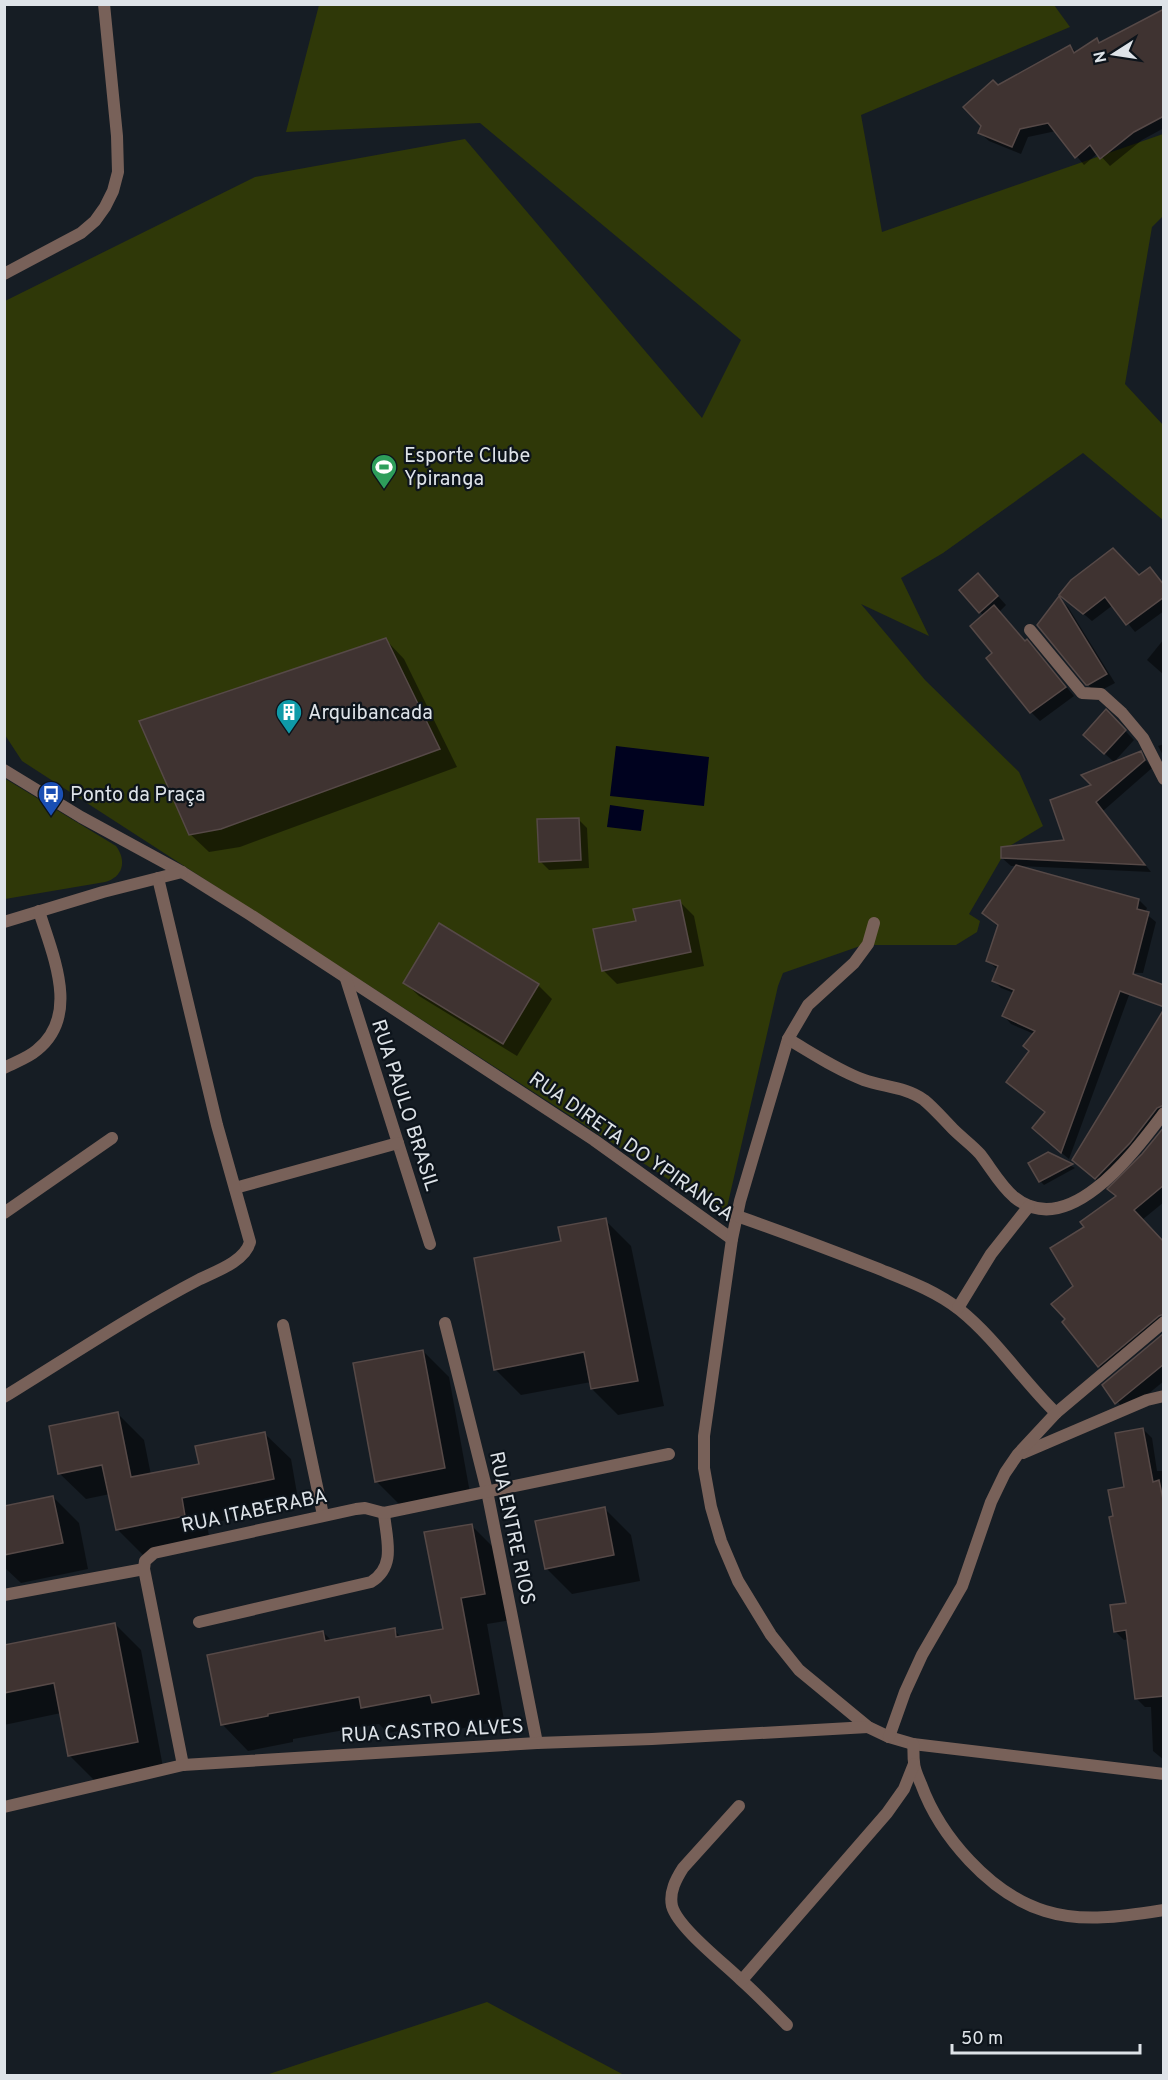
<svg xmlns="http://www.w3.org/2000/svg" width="1168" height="2080" viewBox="0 0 1168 2080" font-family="Overpass,sans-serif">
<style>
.green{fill:#2f3808}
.water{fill:#00021f}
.shadow{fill:#0007}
.building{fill:#3f3331;stroke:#564947;stroke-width:1.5}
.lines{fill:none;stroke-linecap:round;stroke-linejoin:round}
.street{stroke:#786159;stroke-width:12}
.labels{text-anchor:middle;stroke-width:4.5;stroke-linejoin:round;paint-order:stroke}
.poi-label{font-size:20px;fill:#dee3e8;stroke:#0d141b;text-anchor:start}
.street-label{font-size:20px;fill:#dee3e8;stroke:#0d141b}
</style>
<rect width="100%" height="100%" fill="#161d24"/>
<!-- green -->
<g class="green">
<path d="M319,5H1054L1070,27L861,115L882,232L1163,134V216L1152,227L1125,384L1163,425V520L1083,453L943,553L901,578L929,636L861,604L925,680L1019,772L1043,826L1008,847L969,914L980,921L977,932L956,945H863L783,973L778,986L725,1216L22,761L5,735V301L255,177L465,139L702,418L741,340L480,123L286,132Z"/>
<path d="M4,778L116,846C127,861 123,877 105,882L5,899Z"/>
<path d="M487,2002L624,2075H266Z"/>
</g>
<!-- water -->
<g class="water">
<path d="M616,746L709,757L704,806L610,796Z"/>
<path d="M610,805L644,810L641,831L607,827Z"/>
</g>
<!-- shadow -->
<g class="shadow">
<path d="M1164,11V128L1142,140L1110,166L1098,153L1084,165L1056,131L1028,137L1021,154L989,141L980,133L998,87L1070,46L1077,53L1096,40L1101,44Z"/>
<path d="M1139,577L1164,585V611L1135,632L1113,605L1092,621L1061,595Z"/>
<path d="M987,584L1006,605L999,612L1026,643L1036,650L1074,696L1040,721L1031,712L994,653L984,616L980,612Z"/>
<path d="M1059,598L1068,607L1115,683L1096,693L1087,684Z"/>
<path d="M1164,639V675L1147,660Z"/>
<path d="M386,640L404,659L457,767L240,847L209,852L190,834Z"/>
<path d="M1106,711L1134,740L1114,762L1094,744Z"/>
<path d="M1164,744V757L1158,746Z"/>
<path d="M1140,753L1152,768L1103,811L1151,872L1019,866L1139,900L1147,908L1145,913L1156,922L1143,973L1110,972L1132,987L1069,1159L1041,1136L1046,1113L1008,1082L1031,1052L1034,1034L1011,1024L1004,1016L1014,993L1001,988L993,980L998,970L988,961L999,926L984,913L1017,866H1011L1002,858L1066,841L1093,786Z"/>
<path d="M578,819L587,828L589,868L549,870L540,861Z"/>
<path d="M680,902L694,916L704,966L617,984L603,970L638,922Z"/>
<path d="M405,983L538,985L552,999L517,1056L419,996Z"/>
<path d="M1164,1009V1121L1105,1187L1083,1169Z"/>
<path d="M1164,1128V1202L1142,1220L1164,1244V1328L1108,1375L1099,1366L1075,1286L1086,1228L1117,1197L1144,1155Z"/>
<path d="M1048,1153L1075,1168L1044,1185L1040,1181Z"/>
<path d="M605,1220L631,1246L664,1406L618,1415L592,1389L591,1382L521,1395L495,1369L563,1243Z"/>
<path d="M1164,1335V1381L1126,1412L1104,1385Z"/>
<path d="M423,1351L449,1377L470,1493L402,1507L376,1481Z"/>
<path d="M118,1414L144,1440L151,1475L200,1465L264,1433L291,1459L299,1505L207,1524L210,1542L143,1555L117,1529L110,1494L86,1499L59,1473Z"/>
<path d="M1143,1429L1152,1438L1157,1471H1164V1760L1153,1751L1151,1707H1145L1136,1698L1129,1639L1124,1640L1115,1631L1128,1604L1115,1517Z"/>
<path d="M53,1497L79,1523L88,1569L21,1583L4,1567V1507Z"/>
<path d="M605,1509L631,1535L640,1581L572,1594L546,1568Z"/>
<path d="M471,1525L497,1551L511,1620L487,1624L504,1720L459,1729L452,1721L388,1733L379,1724L293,1739V1742L248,1751L222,1724L323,1632L332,1641L394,1630L402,1638L445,1630Z"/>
<path d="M115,1624L141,1650L163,1767L95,1781L69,1755L61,1713L4,1725V1646Z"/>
</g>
<!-- building -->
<g class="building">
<path d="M1164,9V116L1134,132L1100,159L1090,145L1075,158L1048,123L1020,129L1012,147L978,133L981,126L963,107L993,80L998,85L1070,45L1074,53L1097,38L1099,43Z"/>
<path d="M1113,548L1139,575L1150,567L1164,585V597L1126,625L1105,597L1083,614L1059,595L1071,580Z"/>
<path d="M978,573L998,596L979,613L959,590Z"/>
<path d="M1059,596L1107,674L1088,685H1086L1037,625Z"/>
<path d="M994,605L1025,641L1027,639L1066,687L1030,713L986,658L992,653L970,626Z"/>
<path d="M386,638L440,749L221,829L189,835L139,721Z"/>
<path d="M1106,709L1126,730L1104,754L1083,735Z"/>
<path d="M1141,751L1145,760L1096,802L1145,865L1001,858V847L1064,840L1050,800L1091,785L1081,775Z"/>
<path d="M579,818L581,860L539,862L537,819Z"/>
<path d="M1016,865L1139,899L1137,909L1149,912L1133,974L1164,985V1007L1120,991L1061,1153L1032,1128L1045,1112L1006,1082L1029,1051L1023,1046L1035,1031L1002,1016L1014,990L992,981L998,966L986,961L998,925L982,913Z"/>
<path d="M680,900L691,952L602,971L593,929L636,921L633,909Z"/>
<path d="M439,923L539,984L503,1044L403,983Z"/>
<path d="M1164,1009V1105L1157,1108L1130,1143L1095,1179L1072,1160Z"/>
<path d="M1164,1127V1185L1134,1210L1164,1242V1314L1159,1316L1098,1367L1062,1322L1065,1319L1051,1304L1073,1286L1050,1248L1084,1227L1080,1222L1116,1196L1107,1189L1142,1154Z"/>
<path d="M1048,1152L1073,1164L1039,1182L1028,1163Z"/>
<path d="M606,1218L638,1381L591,1389L584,1352L494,1370L474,1258L561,1241L558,1227Z"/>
<path d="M1164,1333V1364L1115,1404L1102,1385Z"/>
<path d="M423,1350L445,1468L375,1482L353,1363Z"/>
<path d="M118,1412L131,1477L199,1464L195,1446L265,1432L274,1479L182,1498L185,1516L116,1530L102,1465L58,1474L49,1426Z"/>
<path d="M1143,1428L1153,1482L1159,1480L1164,1504V1696L1135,1699L1126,1630L1114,1632L1110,1605L1126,1603L1109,1517L1113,1516L1108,1490L1124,1487L1115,1433Z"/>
<path d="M53,1496L63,1543L4,1555V1506Z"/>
<path d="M605,1507L614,1555L545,1569L535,1521Z"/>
<path d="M472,1524L485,1594L461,1598L479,1694L432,1703L430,1695L361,1708L359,1697L268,1714V1716L221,1725L207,1655L323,1631L325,1641L395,1628L396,1637L443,1629L424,1532Z"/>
<path d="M115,1623L138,1742L68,1756L54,1683L4,1693V1645Z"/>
</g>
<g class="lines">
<!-- street -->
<g class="street">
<path d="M4,274L81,233L95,221L105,207L113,191L118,172L117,136L104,4"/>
<path d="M1030,630L1082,693L1101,694L1122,713L1143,738L1164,779"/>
<path d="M4,770L81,817L182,872L249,914L594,1140L732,1239"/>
<path d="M4,922L103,892L182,872"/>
<path d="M874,923L868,944L854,963L808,1005L788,1039L740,1201L732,1239L704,1436V1468L711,1507L721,1541L738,1581L771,1635L799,1670L868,1727L889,1737L913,1744L1164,1774"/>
<path d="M346,979L430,1244"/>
<path d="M788,1039C812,1053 837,1070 864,1080C884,1087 906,1087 924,1100C935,1109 944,1120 953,1129C962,1138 972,1145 980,1154C991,1168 1000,1185 1014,1197C1069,1242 1135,1151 1164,1113"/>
<path d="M4,1068C15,1062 28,1058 37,1050C81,1015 52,954 39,911"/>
<path d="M235,1188L398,1143"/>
<path d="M4,1213L112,1138"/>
<path d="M737,1216C783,1232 828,1249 874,1267C903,1279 935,1290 960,1310C997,1340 1022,1380 1056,1413"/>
<path d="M958,1308L991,1254L1029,1206"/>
<path d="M445,1323L487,1491L537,1743"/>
<path d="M283,1325L323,1515"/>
<path d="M4,1397C69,1357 133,1314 200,1279C217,1271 245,1261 250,1242L217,1125L158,878"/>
<path d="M1023,1453L1147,1400L1164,1396"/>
<path d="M4,1595L144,1569"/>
<path d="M199,1622L371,1582C397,1566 386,1538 384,1513"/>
<path d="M889,1737L905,1692L922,1655L962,1586L991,1502L1005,1473L1018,1454L1056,1413L1164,1322"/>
<path d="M913,1744C914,1750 913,1756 914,1762C914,1769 918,1777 921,1784C940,1836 990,1894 1045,1911C1083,1923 1125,1916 1164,1910"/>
<path d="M183,1765L144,1569L145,1561L154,1553L356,1509L365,1508L384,1513L669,1454"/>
<path d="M739,1806L683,1868C676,1879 669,1892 672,1906C678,1928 725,1964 741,1980C757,1994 772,2010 787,2025"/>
<path d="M4,1807L183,1765L537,1743L652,1739L868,1727"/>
<path d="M742,1980L887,1813L904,1789L914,1764"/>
</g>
</g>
<!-- icons -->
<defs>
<g id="stadium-pin" transform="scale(1.35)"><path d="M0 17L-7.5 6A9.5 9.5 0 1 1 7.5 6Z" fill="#2e9e5b" stroke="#0d141b"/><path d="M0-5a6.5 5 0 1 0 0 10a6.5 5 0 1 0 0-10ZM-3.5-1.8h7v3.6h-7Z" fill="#fff"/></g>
<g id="building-pin" transform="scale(1.35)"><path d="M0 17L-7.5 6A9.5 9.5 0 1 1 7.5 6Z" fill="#0f9aa8" stroke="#0d141b"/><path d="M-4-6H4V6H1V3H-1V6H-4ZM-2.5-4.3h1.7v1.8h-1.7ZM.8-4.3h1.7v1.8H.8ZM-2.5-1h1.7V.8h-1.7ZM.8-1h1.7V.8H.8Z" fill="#fff"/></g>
<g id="bus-pin" transform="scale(1.35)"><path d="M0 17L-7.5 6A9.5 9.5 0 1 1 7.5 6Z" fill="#1a4fb4" stroke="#0d141b"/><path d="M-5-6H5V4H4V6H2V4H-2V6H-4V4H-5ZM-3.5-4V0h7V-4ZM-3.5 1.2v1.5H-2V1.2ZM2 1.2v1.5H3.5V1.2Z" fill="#fff"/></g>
</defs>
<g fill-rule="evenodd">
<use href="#stadium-pin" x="384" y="467"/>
<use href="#building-pin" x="289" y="712"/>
<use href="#bus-pin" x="51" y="794"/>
</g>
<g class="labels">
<!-- poi labels -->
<g class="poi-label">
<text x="404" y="462">Esporte Clube<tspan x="404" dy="23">Ypiranga</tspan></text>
<text x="308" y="719">Arquibancada</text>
<text x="70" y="801">Ponto da Praça</text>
</g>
<!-- street labels -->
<g class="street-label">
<text transform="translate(406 1105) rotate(72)" y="7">RUA PAULO BRASIL</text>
<text transform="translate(632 1146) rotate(35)" y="7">RUA DIRETA DO YPIRANGA</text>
<text transform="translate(254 1510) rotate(-12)" y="7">RUA ITABERABA</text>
<text transform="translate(513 1528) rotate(78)" y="7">RUA ENTRE RIOS</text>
<text transform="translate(432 1730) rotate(-3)" y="7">RUA CASTRO ALVES</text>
</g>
</g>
<!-- border -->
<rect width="1168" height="2080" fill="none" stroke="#dee3e8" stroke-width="12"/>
<!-- north arrow -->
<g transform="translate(1114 54) rotate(258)" stroke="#0d141b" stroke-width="4.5" paint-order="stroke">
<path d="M0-4.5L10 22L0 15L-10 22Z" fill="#dee3e8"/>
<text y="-9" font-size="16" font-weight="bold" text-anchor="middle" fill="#dee3e8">N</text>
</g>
<!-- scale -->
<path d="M952 2044v9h188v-9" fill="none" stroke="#dee3e8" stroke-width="3"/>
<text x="961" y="2044" font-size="18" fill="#dee3e8" stroke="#0d141b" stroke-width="4.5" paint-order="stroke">50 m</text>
</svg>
